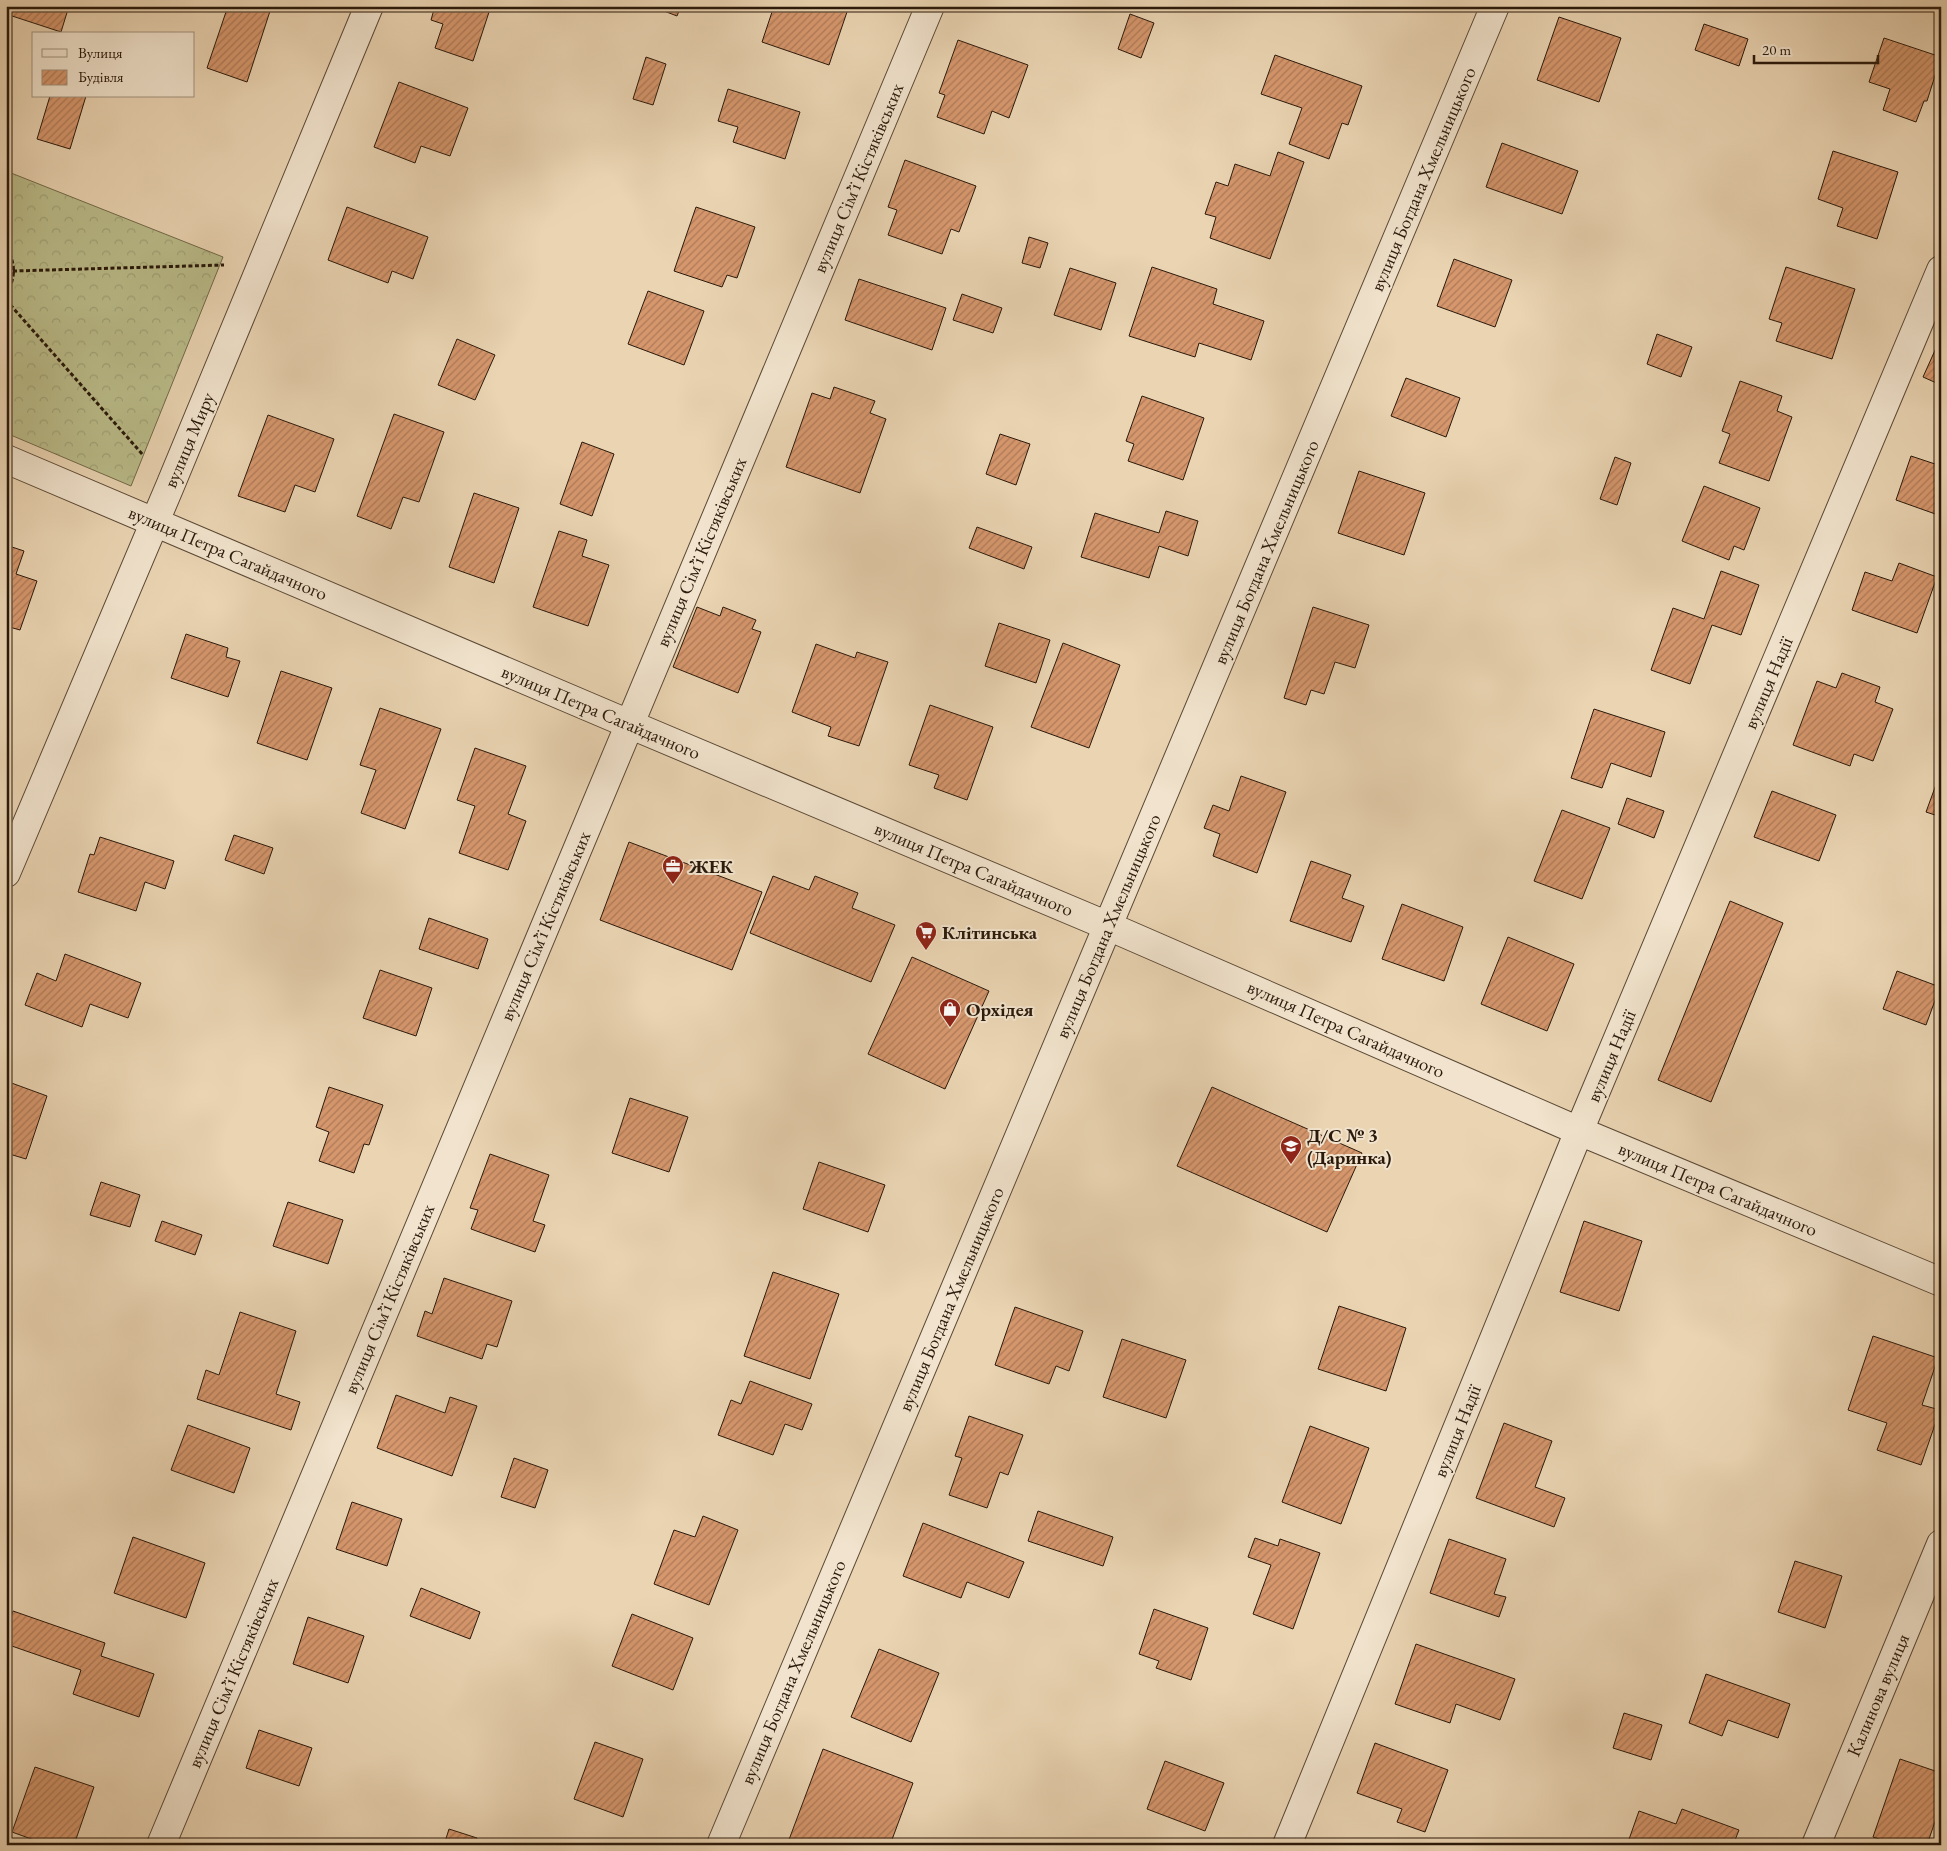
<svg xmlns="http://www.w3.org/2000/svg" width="1947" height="1851" viewBox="0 0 1947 1851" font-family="'EB Garamond',serif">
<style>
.forest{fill:url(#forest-crowns);stroke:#726a4a}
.building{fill:url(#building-hatch);stroke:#2a190b}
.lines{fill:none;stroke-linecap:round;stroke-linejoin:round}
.minor-casing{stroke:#5a4835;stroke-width:30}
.path{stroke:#2a190b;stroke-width:3;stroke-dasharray:4 2.5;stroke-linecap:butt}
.minor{stroke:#f1e3cd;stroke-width:28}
.labels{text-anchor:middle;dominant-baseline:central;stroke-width:4;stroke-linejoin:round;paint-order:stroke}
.street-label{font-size:19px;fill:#2a190b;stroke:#f1e3cd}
.poi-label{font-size:19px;font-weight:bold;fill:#2a190b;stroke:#f1e3cd;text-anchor:start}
</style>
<defs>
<pattern id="forest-crowns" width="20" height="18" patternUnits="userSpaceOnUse" patternTransform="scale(1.25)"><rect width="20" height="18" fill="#babc8a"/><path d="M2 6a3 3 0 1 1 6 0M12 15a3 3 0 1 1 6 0" fill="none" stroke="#a0a176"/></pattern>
<pattern id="building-hatch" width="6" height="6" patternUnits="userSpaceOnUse" patternTransform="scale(1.25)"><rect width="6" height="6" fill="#d6976d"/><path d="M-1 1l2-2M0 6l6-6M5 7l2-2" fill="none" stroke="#ae7a58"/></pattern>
</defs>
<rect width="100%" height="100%" fill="#ead4b2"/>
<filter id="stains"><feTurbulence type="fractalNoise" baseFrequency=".004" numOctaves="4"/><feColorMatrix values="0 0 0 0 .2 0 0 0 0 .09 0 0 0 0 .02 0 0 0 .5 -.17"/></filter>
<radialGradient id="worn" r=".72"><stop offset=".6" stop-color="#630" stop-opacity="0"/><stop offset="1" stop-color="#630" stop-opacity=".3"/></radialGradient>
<!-- forest -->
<path class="forest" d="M6,171L223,257L131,486L6,433Z"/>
<!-- building -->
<path class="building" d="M6,6H69L61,32L6,14Z
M228,6H265L271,8L247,82L207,68Z
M435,6H491L473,61L435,48L443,24L431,20Z
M651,6H681L677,16Z
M774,6H849L829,65L762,42Z
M1130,14L1154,23L1141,58L1118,49Z
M1559,17L1621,38L1599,102L1537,80Z
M1704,24L1748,39L1739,66L1695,50Z
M1884,38L1941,57L1927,101H1924L1916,122L1883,110L1890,89L1869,82Z
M958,40L1028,65L1009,118L992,111L984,134L937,117L945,95L939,93Z
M1275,55L1362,86L1348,125L1342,123L1329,159L1289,144L1302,108L1261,94Z
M646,57L666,64L653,105L633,99Z
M399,82L468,108L450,156L421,146L415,163L374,147Z
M728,89L800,112L785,159L733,142L738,127L718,121Z
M50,96H86L70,149L37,139Z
M1502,143L1578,171L1562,214L1486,187Z
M1833,151L1898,172L1877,239L1837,226L1843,208L1818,199Z
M1278,152L1304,162L1270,259L1210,238L1216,217L1205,214L1216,182L1228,186L1235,164L1270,176Z
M905,160L976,186L959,232L951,229L942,254L888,235L897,210L888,207Z
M347,207L428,237L413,279L392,271L388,283L328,260Z
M696,207L755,227L737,278L727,275L722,287L674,271Z
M1029,237L1048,243L1040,268L1022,263Z
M1454,259L1512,280L1495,327L1437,306Z
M1152,267L1217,289L1213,304L1264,321L1251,360L1199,343L1195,357L1129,336Z
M1786,267L1855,289L1832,359L1776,341L1782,323L1769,319Z
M1070,268L1116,283L1101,330L1054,315Z
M859,279L946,308L932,350L845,320Z
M648,291L704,311L684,365L628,344Z
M962,294L1002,308L993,333L953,320Z
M1657,334L1692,347L1681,377L1647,364Z
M1941,337V385L1923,377Z
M457,339L495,355L475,400L438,385Z
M1406,378L1460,398L1446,437L1391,416Z
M1740,381L1782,396L1777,411L1792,417L1769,481L1719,463L1730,434L1722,431Z
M834,387L875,401L870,413L886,419L860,493L786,467L812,393L830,399Z
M1142,396L1204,418L1183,480L1128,461L1134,444L1126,441Z
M394,414L444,432L419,502L403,497L391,529L357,516Z
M268,415L334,439L315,492L295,485L285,512L238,496Z
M1000,434L1030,444L1016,485L986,474Z
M582,442L614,454L592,516L560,504Z
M1911,456L1941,466V516L1896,500Z
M1615,457L1631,463L1617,505L1600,499Z
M1359,471L1425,493L1404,555L1338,533Z
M1704,486L1760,508L1744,550L1734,546L1729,560L1682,541Z
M474,493L519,508L494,583L449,567Z
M1166,511L1198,521L1188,556L1159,546L1149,578L1081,557L1095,513L1159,533Z
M977,527L1032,547L1024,569L969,548Z
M559,531L587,540L582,556L609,565L588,626L533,607Z
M6,545L24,551L16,574L37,581L20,630L6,626Z
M1899,563L1937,577L1917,633L1852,610L1865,572L1892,581Z
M1721,571L1759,585L1741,635L1712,625L1690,684L1651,670L1673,608L1704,619Z
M697,607L720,616L723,607L756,620L752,629L761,632L738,693L673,667Z
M1313,607L1369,625L1355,668L1335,662L1324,694L1311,690L1306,705L1284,698Z
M999,623L1050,640L1036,683L985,666Z
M186,634L228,648L226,657L240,661L228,697L171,678Z
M1063,643L1120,665L1089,748L1031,727Z
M816,644L855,658L857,652L888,662L859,746L828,736L831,727L792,712Z
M281,671L332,688L307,760L257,743Z
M1842,673L1880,687L1875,702L1893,709L1873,761L1854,754L1850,766L1793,745L1817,681L1836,688Z
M930,705L993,727L967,800L934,788L939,775L909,765Z
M380,708L441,729L405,829L361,813L376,770L360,765Z
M1594,709L1665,732L1651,777L1611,763L1602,788L1571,778Z
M475,748L526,766L508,814L526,821L508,870L459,853L475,806L457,800Z
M1941,771V817L1926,812Z
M1241,776L1286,792L1257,873L1213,856L1220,834L1204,828L1213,805L1229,811Z
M1772,791L1836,815L1819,861L1754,837Z
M1627,798L1664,811L1654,838L1618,824Z
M1562,810L1610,828L1582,899L1534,881Z
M234,835L273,848L264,874L225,860Z
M100,837L174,861L165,889L145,882L136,911L78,892L90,854L94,855Z
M629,842L762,892L732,970L600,920Z
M1311,861L1351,875L1342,898L1364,906L1351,942L1290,921Z
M773,876L809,890L815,876L858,893L852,908L895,925L871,982L750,933Z
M1730,901L1783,923L1711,1102L1658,1080Z
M1402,904L1463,927L1444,981L1382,959Z
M429,918L488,939L478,969L419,949Z
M1508,937L1574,964L1547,1031L1481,1004Z
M65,954L141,983L128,1018L90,1004L82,1027L25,1005L37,973L56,981Z
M912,957L989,991L945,1089L868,1054Z
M380,970L432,988L416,1036L363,1018Z
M1897,971L1940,987L1926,1025L1883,1009Z
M6,1081L47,1096L26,1159L6,1153Z
M329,1087L383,1105L369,1145L364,1144L354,1173L319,1161L329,1132L316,1127Z
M1212,1087L1362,1153L1327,1232L1177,1166Z
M630,1098L688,1117L669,1172L612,1153Z
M490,1154L549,1175L533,1221L545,1225L535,1252L471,1229L478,1210L470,1208Z
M819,1162L885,1185L868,1232L803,1209Z
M101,1182L140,1195L130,1227L90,1215Z
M288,1202L343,1220L328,1264L273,1246Z
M162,1221L202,1235L195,1255L155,1241Z
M1584,1221L1642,1241L1619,1311L1560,1292Z
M773,1272L839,1294L810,1379L744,1356Z
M444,1278L512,1301L497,1347L487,1344L482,1359L417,1336L425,1311L432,1314Z
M1339,1306L1406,1328L1386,1391L1318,1369Z
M1015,1307L1083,1331L1069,1371L1056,1366L1049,1384L995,1365Z
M240,1312L296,1331L276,1394L300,1402L291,1430L197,1399L206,1370L219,1375Z
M1873,1336L1938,1358L1922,1405L1940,1410L1921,1465L1877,1450L1887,1423L1848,1410Z
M1122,1339L1186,1360L1166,1418L1103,1397Z
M750,1381L812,1404L802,1430L785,1424L773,1455L718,1435L731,1400L741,1404Z
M396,1395L445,1413L450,1397L477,1406L452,1476L377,1448Z
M969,1416L1023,1435L1008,1475L1000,1472L987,1508L949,1495L962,1458L955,1456Z
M1504,1423L1552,1441L1535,1487L1565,1498L1554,1527L1476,1498Z
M188,1425L250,1448L234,1493L171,1470Z
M1310,1426L1369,1448L1341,1524L1282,1502Z
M514,1458L548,1470L535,1508L501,1497Z
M352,1502L402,1519L387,1566L336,1549Z
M1038,1511L1113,1537L1103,1566L1028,1541Z
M703,1516L738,1530L709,1605L654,1584L674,1530L695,1537Z
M923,1523L1024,1562L1009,1598L967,1582L961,1598L903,1576Z
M133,1537L205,1563L186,1618L114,1593Z
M1255,1538L1278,1546L1280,1539L1320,1553L1293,1629L1253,1614L1271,1565L1248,1557Z
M1449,1539L1506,1559L1494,1594L1506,1597L1499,1617L1430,1593Z
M1795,1561L1842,1576L1825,1628L1778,1612Z
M421,1588L480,1612L470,1639L410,1616Z
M1154,1609L1208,1628L1191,1680L1156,1668L1159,1661L1139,1654Z
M13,1611L105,1643L101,1656L154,1674L139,1717L73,1694L81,1670L6,1644V1631Z
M632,1614L693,1638L673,1690L612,1666Z
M308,1617L364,1636L348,1683L293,1664Z
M1416,1644L1515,1679L1500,1720L1456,1704L1450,1723L1395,1704Z
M879,1649L939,1673L911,1742L851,1717Z
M1706,1674L1790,1704L1778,1738L1728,1720L1722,1736L1689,1723Z
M1624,1713L1662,1725L1651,1760L1613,1748Z
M259,1730L312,1748L299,1786L246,1768Z
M595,1742L643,1759L623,1817L574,1799Z
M1375,1743L1448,1770L1425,1832L1397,1822L1402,1809L1357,1793Z
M823,1749L913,1783L890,1845H787Z
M1900,1759L1941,1773V1804L1927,1845H1897L1873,1837Z
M1165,1761L1224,1783L1205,1831L1147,1809Z
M35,1767L94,1787L74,1845H48L12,1832Z
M1682,1809L1739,1830L1733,1845H1627L1639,1811L1676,1824Z
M449,1829L477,1838L475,1845H444Z"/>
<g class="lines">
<!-- minor casing -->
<g class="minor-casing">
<path id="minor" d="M6,459L629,724L1108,926L1579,1131L1941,1282
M6,873L170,486L369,6
M161,1845L930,6
M721,1845L1495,6
M1287,1845L1579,1131L1941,270
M1816,1845L1941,1544"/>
</g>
<!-- path -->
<path class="path" d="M6,248C16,262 16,279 6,293
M13,271L224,265
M6,300L143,455"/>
<!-- minor -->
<use href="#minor" class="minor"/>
</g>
<!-- icons -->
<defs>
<g id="office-pin" transform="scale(1.125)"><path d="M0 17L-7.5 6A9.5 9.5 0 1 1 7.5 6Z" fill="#8f2418" stroke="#f1e3cd"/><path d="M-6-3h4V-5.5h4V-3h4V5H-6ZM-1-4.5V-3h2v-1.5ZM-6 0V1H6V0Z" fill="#fff"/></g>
<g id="supermarket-pin" transform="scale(1.125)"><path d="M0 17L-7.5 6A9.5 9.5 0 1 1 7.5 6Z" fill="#8f2418" stroke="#f1e3cd"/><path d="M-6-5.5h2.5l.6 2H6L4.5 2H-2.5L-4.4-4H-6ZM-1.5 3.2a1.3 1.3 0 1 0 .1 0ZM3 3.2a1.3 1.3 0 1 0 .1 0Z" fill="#fff"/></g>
<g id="shop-pin" transform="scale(1.125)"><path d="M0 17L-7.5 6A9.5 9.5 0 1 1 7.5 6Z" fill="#8f2418" stroke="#f1e3cd"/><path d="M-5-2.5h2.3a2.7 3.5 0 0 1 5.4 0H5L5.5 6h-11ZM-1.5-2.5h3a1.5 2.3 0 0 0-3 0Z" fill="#fff"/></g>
<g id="school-pin" transform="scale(1.125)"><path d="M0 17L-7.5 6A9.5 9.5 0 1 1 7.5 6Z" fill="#8f2418" stroke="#f1e3cd"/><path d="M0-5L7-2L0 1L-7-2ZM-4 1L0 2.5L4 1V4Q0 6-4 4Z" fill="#fff"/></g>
</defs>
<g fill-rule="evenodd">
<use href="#office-pin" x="673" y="866"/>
<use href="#supermarket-pin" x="926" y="932"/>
<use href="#shop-pin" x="950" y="1009"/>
<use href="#school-pin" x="1291" y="1146"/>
</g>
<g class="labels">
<!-- street labels -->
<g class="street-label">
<text transform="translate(858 178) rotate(-67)">вулиця Сімʼї Кістяківських</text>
<text transform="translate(1423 179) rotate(-67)">вулиця Богдана Хмельницького</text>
<text transform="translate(189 440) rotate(-67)">вулиця Миру</text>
<text transform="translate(701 552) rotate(-67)">вулиця Сімʼї Кістяківських</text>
<text transform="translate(1266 552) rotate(-67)">вулиця Богдана Хмельницького</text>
<text transform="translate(228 553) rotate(23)">вулиця Петра Сагайдачного</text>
<text transform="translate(1768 683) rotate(-67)">вулиця Надії</text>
<text transform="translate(601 712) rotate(23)">вулиця Петра Сагайдачного</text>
<text transform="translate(974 869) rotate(23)">вулиця Петра Сагайдачного</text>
<text transform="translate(545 926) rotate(-67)">вулиця Сімʼї Кістяківських</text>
<text transform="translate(1108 926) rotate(-67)">вулиця Богдана Хмельницького</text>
<text transform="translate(1346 1029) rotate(24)">вулиця Петра Сагайдачного</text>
<text transform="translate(1611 1056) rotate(-67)">вулиця Надії</text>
<text transform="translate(1718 1189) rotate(23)">вулиця Петра Сагайдачного</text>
<text transform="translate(389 1299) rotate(-67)">вулиця Сімʼї Кістяківських</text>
<text transform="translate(951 1299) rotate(-67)">вулиця Богдана Хмельницького</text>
<text transform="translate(1457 1431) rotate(-68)">вулиця Надії</text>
<text transform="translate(793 1672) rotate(-67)">вулиця Богдана Хмельницького</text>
<text transform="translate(233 1673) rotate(-67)">вулиця Сімʼї Кістяківських</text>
<text transform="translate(1878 1695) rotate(-67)">Калинова вулиця</text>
</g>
<!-- poi labels -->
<g class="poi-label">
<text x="689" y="866">ЖЕК</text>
<text x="942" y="932">Клітинська</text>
<text x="966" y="1009">Орхідея</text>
<text x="1307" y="1135">Д/С № 3<tspan x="1307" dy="22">(Даринка)</tspan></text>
</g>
</g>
<!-- margin -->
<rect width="1947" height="1851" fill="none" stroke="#ead4b2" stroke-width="25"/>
<rect x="8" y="8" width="1932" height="1836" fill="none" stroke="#2a190b" stroke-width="2.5"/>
<rect x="12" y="12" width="1922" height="1826" fill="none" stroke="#2a190b"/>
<!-- legend -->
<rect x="32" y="32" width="162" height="65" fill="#f1e3cd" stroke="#a1927f"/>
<rect x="42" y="49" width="25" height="8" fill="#f1e3cd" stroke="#a1927f"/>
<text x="78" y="58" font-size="15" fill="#2a190b">Вулиця</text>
<rect x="42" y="70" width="25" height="15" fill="url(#building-hatch)" stroke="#a1927f"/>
<text x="78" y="82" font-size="15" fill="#2a190b">Будівля</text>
<!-- scale -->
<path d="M1754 55v8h124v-8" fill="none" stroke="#2a190b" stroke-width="2.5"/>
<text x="1762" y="55" font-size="15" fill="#2a190b" stroke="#f1e3cd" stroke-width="4" paint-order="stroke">20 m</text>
<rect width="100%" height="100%" filter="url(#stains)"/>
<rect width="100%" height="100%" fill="url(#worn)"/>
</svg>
